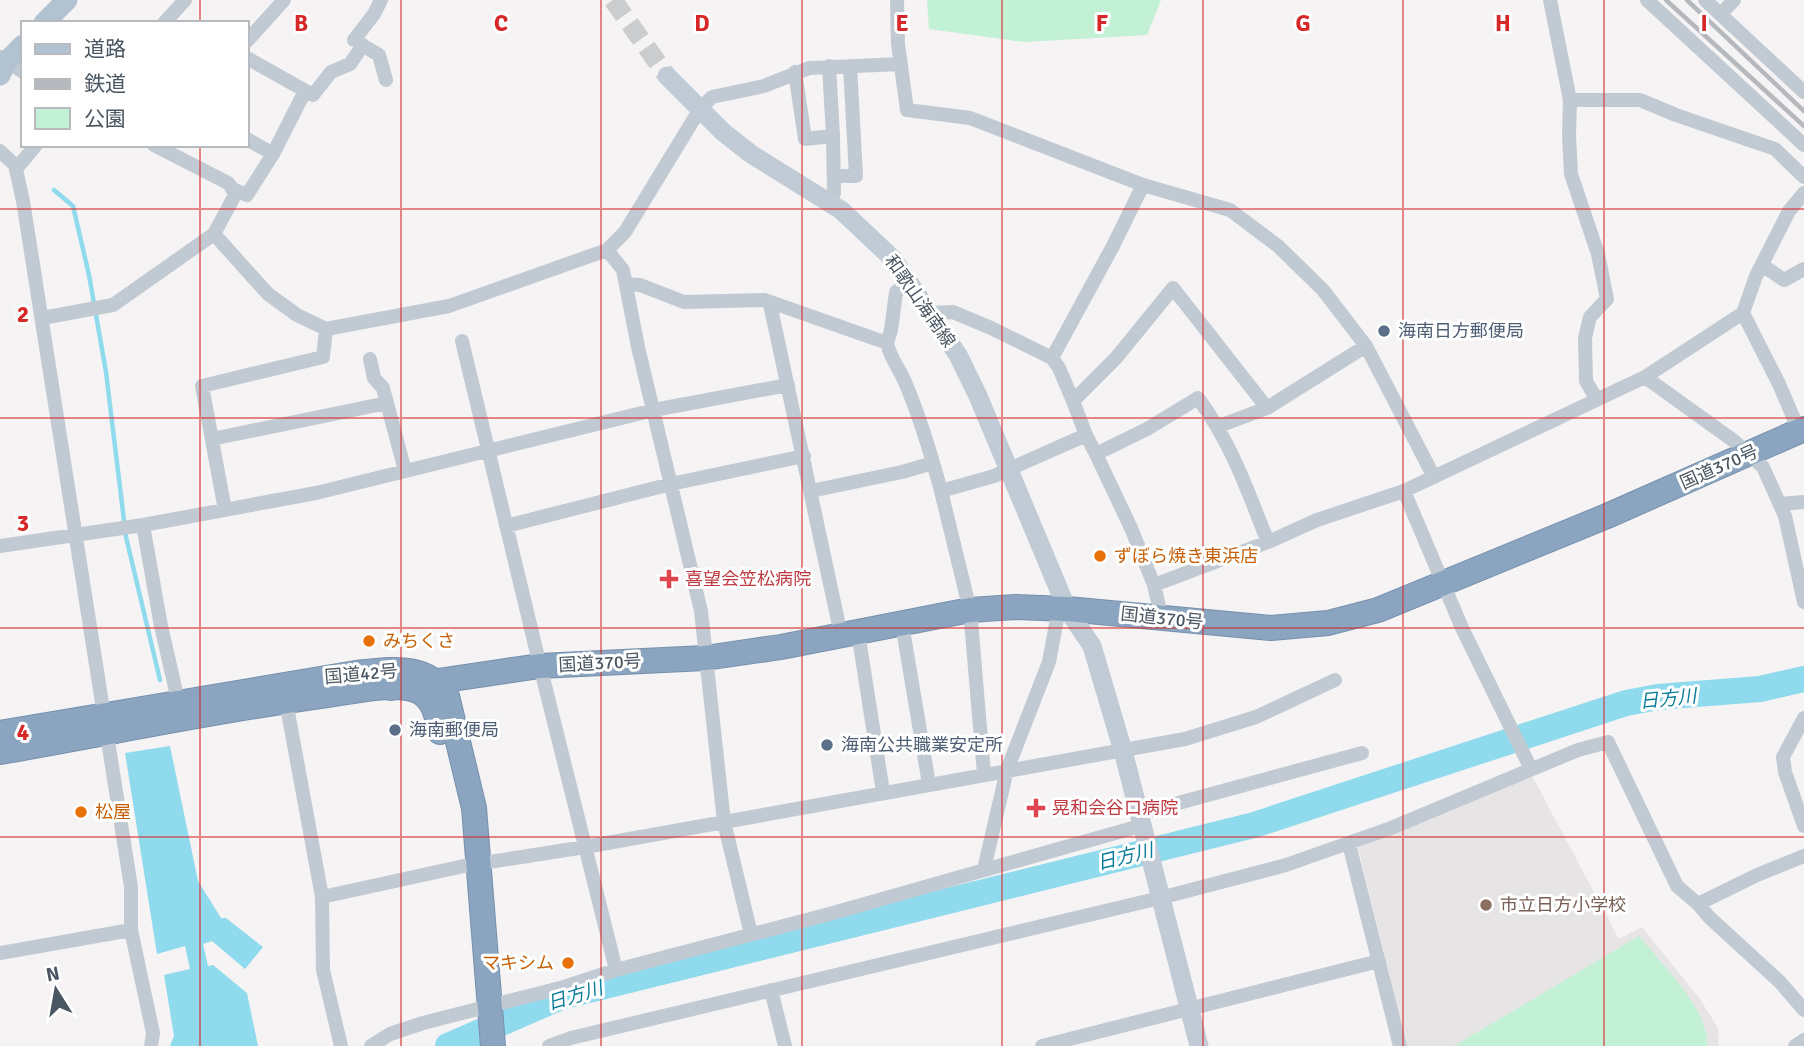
<svg xmlns="http://www.w3.org/2000/svg" width="1804" height="1046" viewBox="0 0 1804 1046" font-family="Signika,'Noto Sans JP',sans-serif">
<style>
.education{fill:#e6e4e5}
.green{fill:#c3f1d5}
.water{fill:#90daee}
.lines{fill:none;stroke-linecap:round;stroke-linejoin:round}
.stream{stroke:#90daee;stroke-width:4.5}
.river{stroke:#90daee;stroke-width:26}
.secondary-tunnel{stroke:#caccce;stroke-width:19;stroke-dasharray:19 10;stroke-linecap:butt}
.highway-casing{stroke:#7690ad;stroke-width:26}
.street{stroke:#c1cad2;stroke-width:14}
.secondary{stroke:#c1cbd6;stroke-width:19}
.primary{stroke:#b3c2d1;stroke-width:21}
.highway{stroke:#8ba5c1;stroke-width:24}
.rail{stroke:#b5b8bd;stroke-width:4.5}
.grid{fill:none;stroke:#d62828;stroke-width:2;stroke-opacity:0.55}
.service-dot{fill:#5c6f8a;stroke:#fff;stroke-width:2.5}
.food-dot{fill:#e8710a;stroke:#fff;stroke-width:2.5}
.health-dot{fill:#e0444e;stroke:#fff;stroke-width:2.5}
.education-dot{fill:#8d6e63;stroke:#fff;stroke-width:2.5}
.labels{text-anchor:middle;dominant-baseline:central;stroke-width:6;stroke-linejoin:round;paint-order:stroke}
.street-label{font-size:18px;fill:#4a5661;stroke:#fff}
.service-label{font-size:18px;fill:#4e5e75;stroke:#fff;text-anchor:start}
.food-label{font-size:18px;fill:#c56008;stroke:#fff;text-anchor:start}
.health-label{font-size:18px;fill:#be3a42;stroke:#fff;text-anchor:start}
.education-label{font-size:18px;fill:#785e54;stroke:#fff;text-anchor:start}
.water-label{font-size:19px;font-style:italic;fill:#0c7c9b;stroke:#fff}
.grid-label{font-size:23px;text-anchor:middle;font-weight:bold;fill:#d62828;stroke:#fff;stroke-width:6;stroke-linejoin:round;paint-order:stroke}
</style>
<rect width="100%" height="100%" fill="#f5f3f3"/>
<!-- education -->
<path class="education" d="M1531,774L1619,939L1642,927L1700,999L1718,1028L1719,1046H1407L1358,847Z"/>
<!-- green -->
<path class="green" d="M927,0H1161L1147,35L1024,42L929,29Z
M1639,936C1661,964 1710,1010 1707,1046H1454Z"/>
<!-- water -->
<path class="water" d="M170,746L198,881L221,918H226L263,947L245,969L212,941L203,944L208,966L213,965L247,993L258,1046H170L174,1036L164,975L190,969L185,946L157,954L125,753Z"/>
<g class="lines">
<!-- stream -->
<path class="stream" d="M54,190L73,206L89,275L106,372L126,537L160,680"/>
<!-- river -->
<path class="river" d="M448,1046L561,997L1254,825L1626,703L1658,697L1760,689L1804,679"/>
<!-- secondary-tunnel -->
<path class="secondary-tunnel" d="M613,0L667,76"/>
<!-- highway casing -->
<g class="highway-casing">
<path id="highway" d="M391,688L540,666L705,658L781,647L970,610L1015,607L1067,609L1271,628L1328,623L1378,610L1607,516L1804,429
M0,733L356,673C389,670 427,662 447,696L474,808L493,1046
M0,752C109,733 218,710 327,695C352,692 395,681 418,691C434,699 437,716 440,732"/>
</g>
<!-- street -->
<path class="street" d="M897,0L898,44L907,110L970,118L1143,185L1230,210L1278,246L1323,290L1366,346L1434,477
M1550,0L1570,100L1569,135L1571,174L1598,254L1607,299L1590,317L1585,338L1586,381L1597,400
M1647,0L1804,145
M1705,0L1804,92
M1721,14L1734,0
M164,23L185,0
M354,40L374,14L381,0
M247,41L284,0
M357,42L379,55L386,80
M1,57L23,72
M247,58L313,95L331,72L350,64L363,45
M829,66L833,136
M795,72L805,139L833,136L834,193L828,202
M1570,100H1640L1676,115L1775,149L1804,177
M247,139L273,154
M0,151L15,165L23,201L131,887V930L153,1033L151,1046
M16,169L36,145
M834,176H856L850,66
M232,189L247,195L273,154L305,91
M214,234L268,294L297,315L326,329L449,306L607,250L623,270L638,347L701,611L724,822L751,934
M607,250L625,232L700,109L712,97L764,86L809,68L901,64
M1762,265L1784,280L1804,269
M626,284L640,285L684,302L765,300L887,343L891,330L896,292L910,282
M770,304L841,635
M932,313L953,312L991,328L1052,358L1059,368L1073,401
M1743,313L1779,384L1799,431
M42,318L113,305L214,234L236,193L228,183L154,145
M462,341L540,666L616,970
M887,343C890,358 899,368 905,382C920,417 931,454 941,491L994,476L1086,435L1096,454L1147,429L1198,398C1232,444 1247,490 1268,542
M1052,358L1113,246L1143,185
M370,359L374,378L383,388L387,403
M1645,377L1734,441L1763,467L1785,516L1804,602
M1219,426L1267,408L1366,346
M1086,435L1073,401L1116,358L1173,288L1267,408
M212,439L387,403L405,471
M1096,454L1131,528L1154,585
M811,491L902,472L933,463
M941,491L970,610L984,774
M1404,491L1462,628L1531,769
M1780,504L1804,502
M225,510L202,386L323,357L326,329
M143,525L161,626L180,709
M506,526L671,484L804,456
M0,546L143,525L316,493L654,410L788,385
M1162,619L1154,585L1268,542L1317,520L1404,491L1645,377L1743,313L1756,276L1789,211L1804,193
M902,624L929,784
M858,632L883,792
M285,696L322,897L323,970L341,1046
M1804,718L1783,757L1785,772L1804,826
M1138,814L1362,753
M1349,844L1400,1046
M984,869L1007,770L1049,662L1059,608
M322,897L464,866L585,847L1185,739L1256,717L1335,680
M1698,904L1757,875L1804,856
M0,953L131,930
M771,990L785,1046
M371,1046L390,1034L423,1023L564,987L616,970L833,913L1140,826
M549,1046L571,1038L1160,898L1286,865L1391,828L1578,750L1608,742L1677,886L1698,904L1710,918L1780,982L1804,1010
M1042,1046L1379,961
M1795,1046L1804,1040"/>
<!-- secondary -->
<path class="secondary" d="M667,76L723,132L751,154L841,210L893,259L958,355L978,396L1067,609L1092,646L1123,751L1199,1046"/>
<!-- primary -->
<path class="primary" d="M44,23L67,0
M0,75L7,61L23,45"/>
<!-- highway -->
<use href="#highway" class="highway"/>
<!-- rail -->
<path class="rail" d="M1666,0L1804,126
M1687,0L1804,111"/>
</g>
<!-- grid -->
<path class="grid" d="M200,0V23M401,0V1046M601,0V1046M802,0V1046M1002,0V1046M1203,0V1046M1403,0V1046M1604,0V1046M200,145V1046M0,209H1804M0,418H1804M0,628H1804M0,837H1804"/>
<!-- markers -->
<g class="service-dot">
<circle cx="1384" cy="331" r="7"/>
<circle cx="395" cy="730" r="7"/>
<circle cx="827" cy="745" r="7"/>
</g>
<g class="food-dot">
<circle cx="1100" cy="556" r="7"/>
<circle cx="369" cy="641" r="7"/>
<circle cx="81" cy="812" r="7"/>
<circle cx="568" cy="963" r="7"/>
</g>
<g class="health-dot">
<path d="M665.5 568.5h7v7h7v7h-7v7h-7v-7h-7v-7h7z"/>
<path d="M1032.5 797.5h7v7h7v7h-7v7h-7v-7h-7v-7h7z"/>
</g>
<circle class="education-dot" cx="1486" cy="905" r="7"/>
<g class="labels">
<!-- street labels -->
<g class="street-label">
<text transform="translate(920 301) rotate(55)">和歌山海南線</text>
<text transform="translate(1719 467) rotate(-24)">国道370号</text>
<text transform="translate(1162 618) rotate(6)">国道370号</text>
<text transform="translate(600 663) rotate(-3)">国道370号</text>
<text transform="translate(361 674) rotate(-5)">国道42号</text>
</g>
<!-- service labels -->
<g class="service-label">
<text x="1398" y="331">海南日方郵便局</text>
<text x="409" y="730">海南郵便局</text>
<text x="841" y="745">海南公共職業安定所</text>
</g>
<!-- food labels -->
<g class="food-label">
<text x="1114" y="556">ずぼら焼き東浜店</text>
<text x="383" y="641">みちくさ</text>
<text x="95" y="812">松屋</text>
<text x="554" y="963" text-anchor="end">マキシム</text>
</g>
<!-- health labels -->
<g class="health-label">
<text x="685" y="579">喜望会笠松病院</text>
<text x="1052" y="808">晃和会谷口病院</text>
</g>
<!-- education labels -->
<g class="education-label">
<text x="1500" y="905">市立日方小学校</text>
</g>
<!-- water labels -->
<g class="water-label">
<text transform="translate(1668 699) rotate(-6)">日方川</text>
<text transform="translate(1125 857) rotate(-14)">日方川</text>
<text transform="translate(575 996) rotate(-17)">日方川</text>
</g>
</g>
<g class="grid-label">
<text x="301" y="31">B</text>
<text x="501" y="31">C</text>
<text x="702" y="31">D</text>
<text x="902" y="31">E</text>
<text x="1102" y="31">F</text>
<text x="1303" y="31">G</text>
<text x="1503" y="31">H</text>
<text x="1704" y="31">I</text>
<text x="23" y="322">2</text>
<text x="23" y="531">3</text>
<text x="23" y="740">4</text>
</g>
<!-- legend -->
<rect x="21" y="21" width="228" height="126" fill="#ffffff" stroke="#b7bbc0" stroke-width="2"/>
<rect x="35" y="44" width="35" height="10" fill="#b3c2d1" stroke="#b7bbc0" stroke-width="2"/>
<text x="84" y="56" font-size="21" fill="#4a5661">道路</text>
<rect x="35" y="79" width="35" height="10" fill="#b5b8bd" stroke="#b7bbc0" stroke-width="2"/>
<text x="84" y="91" font-size="21" fill="#4a5661">鉄道</text>
<rect x="35" y="108" width="35" height="21" fill="#c3f1d5" stroke="#b7bbc0" stroke-width="2"/>
<text x="84" y="126" font-size="21" fill="#4a5661">公園</text>
<!-- north arrow -->
<g transform="translate(56 990) rotate(349)" stroke="#ffffff" stroke-width="5" paint-order="stroke">
<path d="M0-5L12 26L0 18L-12 26Z" fill="#4a5661"/>
<text y="-10" font-size="19" font-weight="bold" text-anchor="middle" fill="#4a5661">N</text>
</g>
</svg>
